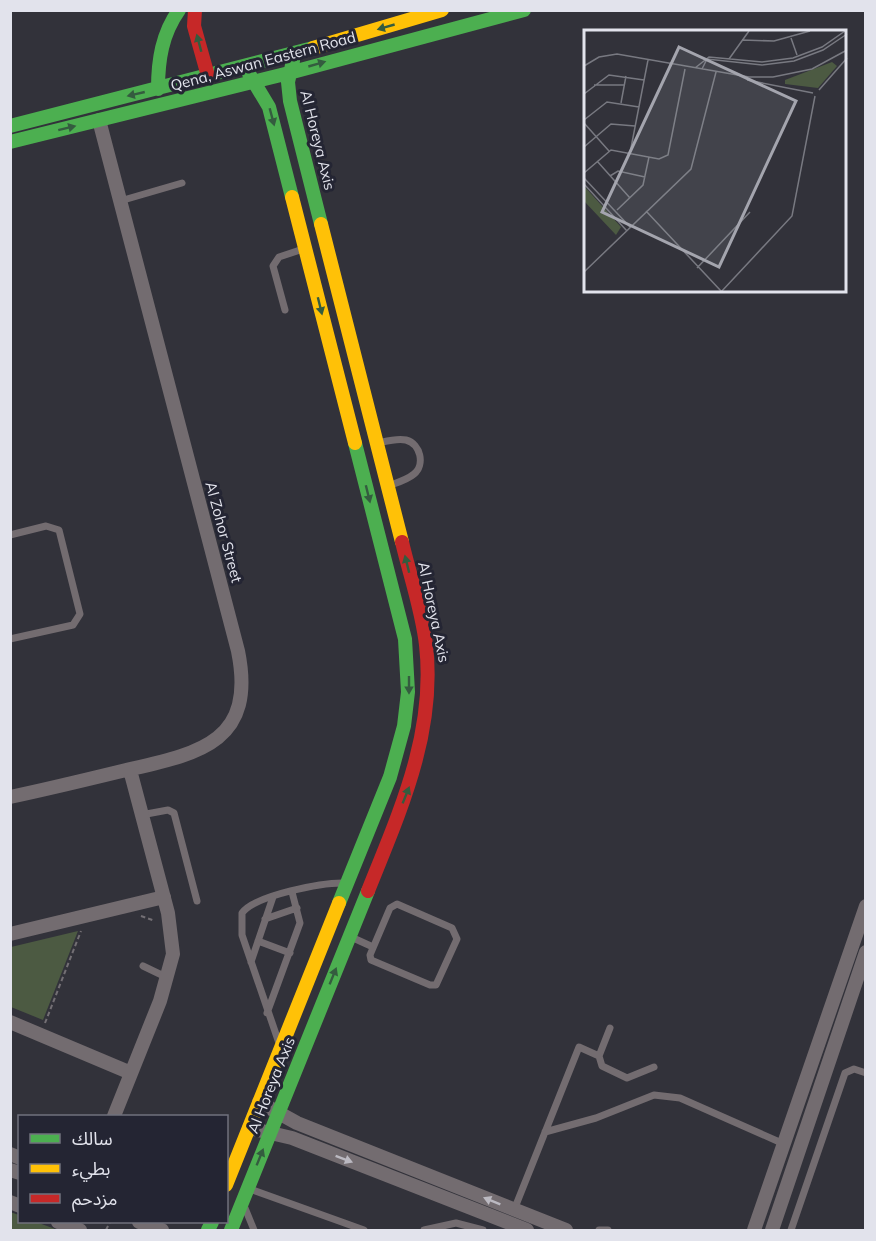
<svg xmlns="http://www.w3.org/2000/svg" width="876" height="1241" viewBox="0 0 876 1241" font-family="Mulish,'Noto Sans Arabic',sans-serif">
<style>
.green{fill:#4c5a42}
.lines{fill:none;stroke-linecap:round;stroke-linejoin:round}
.path{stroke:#736f74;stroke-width:2;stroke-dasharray:4.5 3;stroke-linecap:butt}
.lane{stroke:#736c70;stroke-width:7}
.street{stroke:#736c70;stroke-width:14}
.fast{stroke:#4caf50;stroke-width:14}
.slow{stroke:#ffc107;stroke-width:14}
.jam{stroke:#c62828;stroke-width:14}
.oneway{fill:#345c3f}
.oneway2{fill:#bbb9c1}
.labels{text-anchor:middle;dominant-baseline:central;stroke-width:6;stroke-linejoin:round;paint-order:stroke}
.street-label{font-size:15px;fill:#e2e3ec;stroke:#242533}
.inset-road{fill:none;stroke:#787981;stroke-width:1.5}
.view{fill:#a4a5ae;fill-opacity:0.15;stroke:#a4a5ae;stroke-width:3}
.inset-edge{fill:none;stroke:#e2e3ec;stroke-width:3}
</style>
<rect width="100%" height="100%" fill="#32323a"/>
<!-- green -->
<path class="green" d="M78,931L43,1020L11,1007V947Z
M10,1212L19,1215L20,1222H36L58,1230H11Z"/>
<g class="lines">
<!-- path -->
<path class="path" d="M141,916L155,921
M45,1023L81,931
M106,1230L110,1222"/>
<!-- lane -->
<path class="lane" d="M120,201L182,183
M285,310L273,266L279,257L303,249
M378,443C387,441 397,438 406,440C421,444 425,465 414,474C407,480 396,483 388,486
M10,535L46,526L59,530L80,614L73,625L10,639
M141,815L168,810L174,813L197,901
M397,904L452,928L457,939L436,985H430L371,960L370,955L390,908Z
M265,919L297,908
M351,937L373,947
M258,941L290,953
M251,962L273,897
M143,966L168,978
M267,1013L300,923L292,892
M610,1028L599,1056L602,1066L627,1078L654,1067
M279,1043L242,935V913C255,895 324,882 346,883
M545,1132L596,1118L654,1095L680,1098L784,1144
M250,1189L364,1230
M245,1208L254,1230
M514,1210L579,1047L599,1056
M424,1230L456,1223L483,1230
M599,1230H608
M791,1230L845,1073L854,1069L866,1073"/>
<!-- street -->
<path class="street" d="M10,797C48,789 85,780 122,771C196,754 257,745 238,651L99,120
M10,934L164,897
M10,1022L131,1073
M259,1102L297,1123L566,1230
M114,1116L160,1001L173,954L168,913L130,770
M249,1128L292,1138L527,1230
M10,1154L20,1158
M10,1170L20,1173
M10,1202L20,1206
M58,1222L80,1230
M139,1222L162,1230
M754,1230L866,906
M772,1230L866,952"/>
<!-- fast -->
<path class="fast" d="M293,61L288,82L290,101L321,224
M248,72L269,107L292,197
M158,89C158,60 162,34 179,10
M10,126L313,48
M10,142L289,73L524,10
M339,903L390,777L404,726L408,692L405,639L355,443
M208,1230L212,1222
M231,1230L368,891"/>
<!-- slow -->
<path class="slow" d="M313,48L442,10
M292,197L355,443
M321,224L402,542
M226,1185L339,903"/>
<!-- jam -->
<path class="jam" d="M195,10L194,26L208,76
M368,891C400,811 436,733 426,645C422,610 410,576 402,542"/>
</g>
<!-- one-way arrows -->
<defs><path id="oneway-solid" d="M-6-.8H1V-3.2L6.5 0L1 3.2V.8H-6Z" transform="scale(1.5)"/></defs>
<g class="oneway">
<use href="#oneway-solid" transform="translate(386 27) rotate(164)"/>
<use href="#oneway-solid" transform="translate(199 43) rotate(-105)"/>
<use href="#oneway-solid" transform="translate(317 64) rotate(-16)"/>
<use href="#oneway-solid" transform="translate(136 94) rotate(167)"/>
<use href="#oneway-solid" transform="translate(272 117) rotate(75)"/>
<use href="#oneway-solid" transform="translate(67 128) rotate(-14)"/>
<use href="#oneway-solid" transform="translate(320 306) rotate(76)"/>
<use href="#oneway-solid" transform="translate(368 494) rotate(76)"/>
<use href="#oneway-solid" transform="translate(407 564) rotate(-104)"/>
<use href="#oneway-solid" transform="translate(409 685) rotate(90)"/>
<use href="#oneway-solid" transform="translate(406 795) rotate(-68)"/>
<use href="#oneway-solid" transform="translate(333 976) rotate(-68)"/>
<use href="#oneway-solid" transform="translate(260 1157) rotate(-68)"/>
</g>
<g class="oneway2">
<use href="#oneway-solid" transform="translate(344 1159) rotate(21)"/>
<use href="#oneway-solid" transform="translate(492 1201) rotate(-158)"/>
</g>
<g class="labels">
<!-- street labels -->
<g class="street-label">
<text transform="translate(263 61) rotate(-15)">Qena, Aswan Eastern Road</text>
<text transform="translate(318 140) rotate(76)">Al Horeya Axis</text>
<text transform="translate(224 532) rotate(75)">Al Zohor Street</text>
<text transform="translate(434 612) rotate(78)">Al Horeya Axis</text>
<text transform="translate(271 1085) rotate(-68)">Al Horeya Axis</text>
</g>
</g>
<!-- overview -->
<g transform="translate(584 30)">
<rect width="262" height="262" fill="#32323a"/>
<path d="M248,32L253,36L234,58L201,54V50ZM0,156L37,197L32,205L0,171Z" fill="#4c5a42"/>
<path class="inset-road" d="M207,8L213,25M158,10L190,11L226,1M145,29L165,1M0,36L15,27L33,24L165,47H189L228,39L263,20M111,38L125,27L178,32L209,28L238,17L261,1M118,39L123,29L178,35L210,31L239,20L263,4M163,50L229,63M10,55H40M235,60L263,28M0,64L25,45L60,50M37,73L42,46M0,90L23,72L55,77M0,93L25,121M0,117L27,94L51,96M46,123L64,30M13,131L46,168M0,143L27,120L75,129L84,125L101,39M26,146L34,141L61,147M0,148L46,197M0,154L43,201M33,180L59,155L65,127M62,181L137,261M113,238L166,182M0,242L107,139L132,42M137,262L208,186L231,66"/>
<path class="view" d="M95,17L212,71L135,237L18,182Z"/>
<rect width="262" height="262" class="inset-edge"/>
</g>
<!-- border -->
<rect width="876" height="1241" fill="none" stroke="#e2e3ec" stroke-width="24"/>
<!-- legend -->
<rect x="18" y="1115" width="210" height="108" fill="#242533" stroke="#70717d" stroke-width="1.5"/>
<rect x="30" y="1134" width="30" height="9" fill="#4caf50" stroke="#70717d" stroke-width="1.5"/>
<text x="72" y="1145" font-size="18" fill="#e2e3ec">سالك</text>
<rect x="30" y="1164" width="30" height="9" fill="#ffc107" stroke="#70717d" stroke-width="1.5"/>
<text x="72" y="1175" font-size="18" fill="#e2e3ec">بطيء</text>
<rect x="30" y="1194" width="30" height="9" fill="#c62828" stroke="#70717d" stroke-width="1.5"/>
<text x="72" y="1205" font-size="18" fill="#e2e3ec">مزدحم</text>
</svg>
